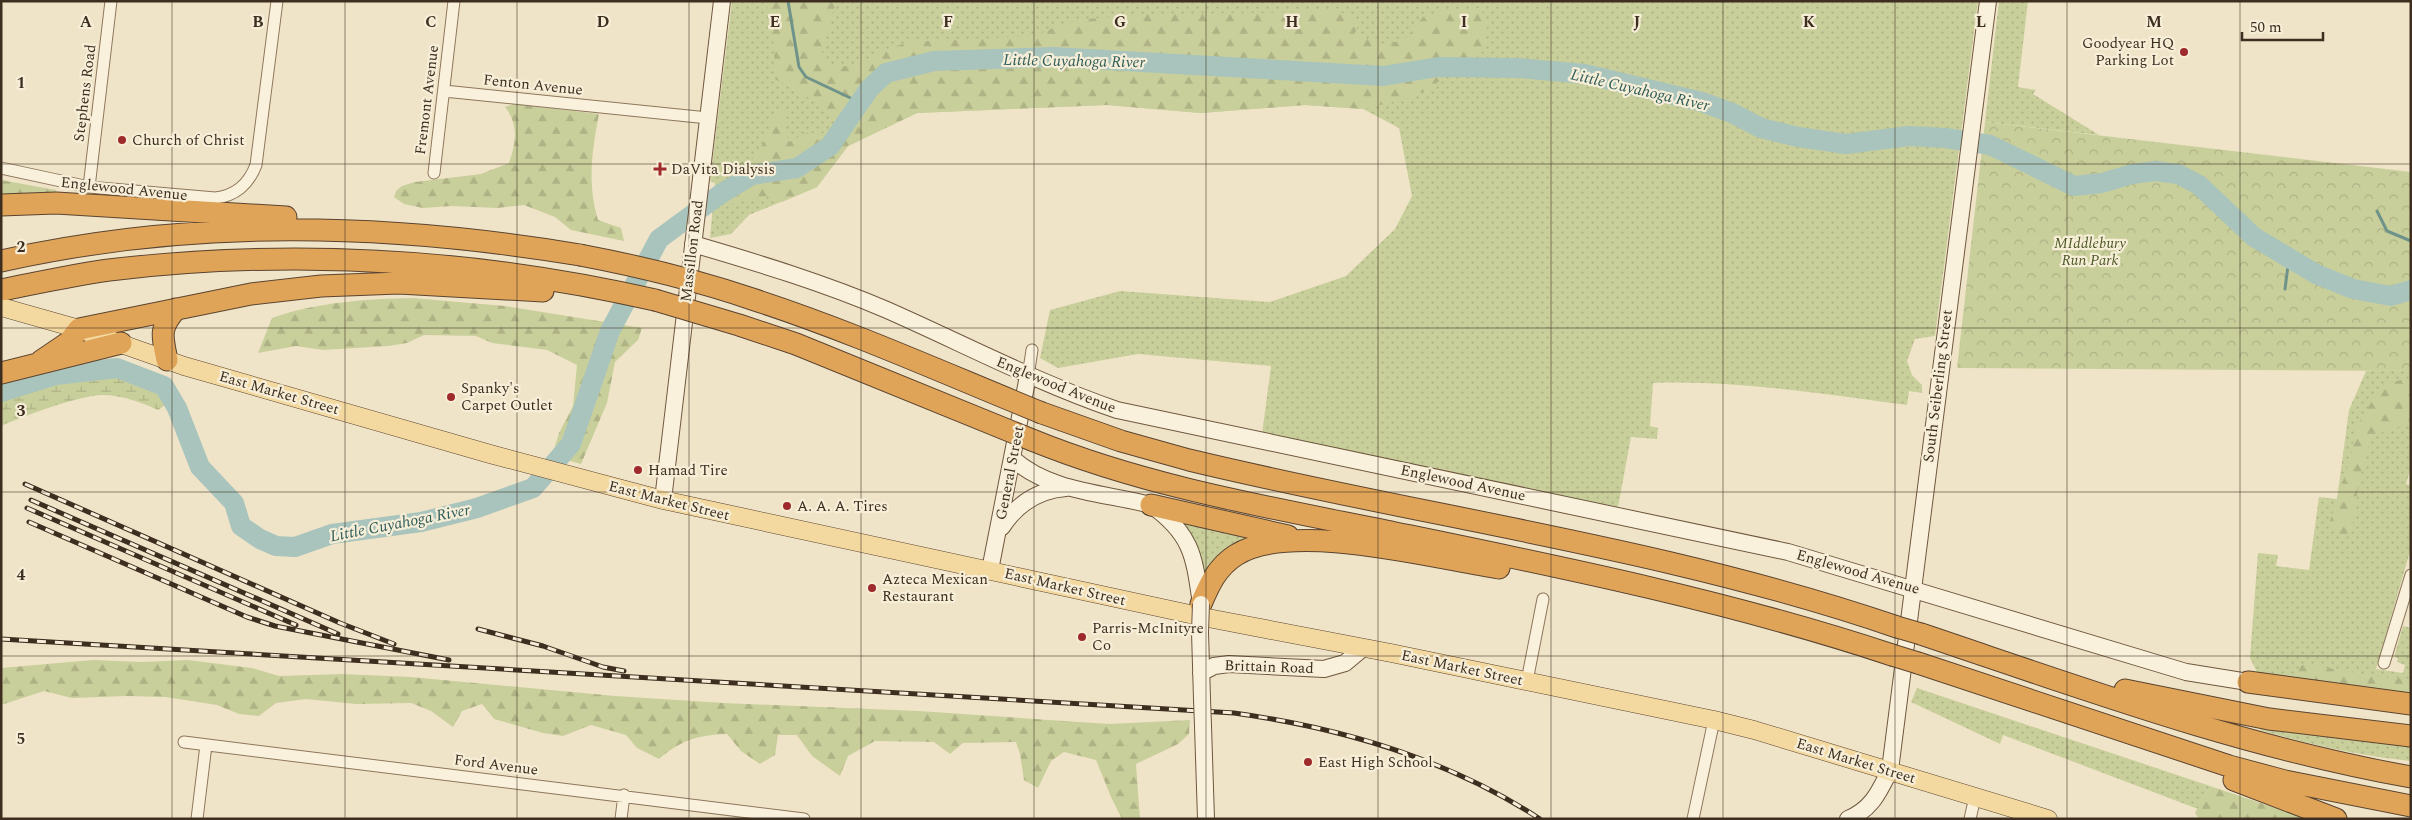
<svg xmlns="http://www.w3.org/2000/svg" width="2412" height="820" viewBox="0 0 2412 820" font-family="Spectral,serif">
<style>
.grass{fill:url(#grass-dots)}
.forest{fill:url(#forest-firs)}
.wetland{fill:url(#wetland-marsh)}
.park{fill:url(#park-crowns)}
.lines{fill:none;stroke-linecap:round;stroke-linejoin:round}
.stream{stroke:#6f938a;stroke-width:3}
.river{stroke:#a9c4bc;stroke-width:20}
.street-casing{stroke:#8d765c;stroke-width:13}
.secondary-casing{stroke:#6f573f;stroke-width:18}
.primary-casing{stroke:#5b4430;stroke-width:19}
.highway-casing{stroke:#5b4430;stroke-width:23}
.street{stroke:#faf1dc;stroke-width:11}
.secondary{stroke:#faf1dc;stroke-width:16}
.primary{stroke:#f3d9a0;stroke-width:18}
.highway{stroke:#e0a458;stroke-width:21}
.rail-casing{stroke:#3d2e20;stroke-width:5}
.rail{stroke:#f7eed8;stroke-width:3;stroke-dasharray:9;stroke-linecap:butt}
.secondary-bridge-casing{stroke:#6f573f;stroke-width:18;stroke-linecap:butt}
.highway-bridge-casing{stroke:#5b4430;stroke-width:23;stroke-linecap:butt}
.secondary-bridge{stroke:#faf1dc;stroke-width:16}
.highway-bridge{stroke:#e0a458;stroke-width:21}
.grid{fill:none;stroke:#3d2e20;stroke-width:1;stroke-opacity:0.55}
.poi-dot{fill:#9e2a2b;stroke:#f7eed8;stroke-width:2}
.labels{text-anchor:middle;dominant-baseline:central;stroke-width:4.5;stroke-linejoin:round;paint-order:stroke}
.poi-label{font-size:15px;fill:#3d2e20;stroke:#f7eed8;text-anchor:start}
.street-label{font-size:15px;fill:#3d2e20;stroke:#f7eed8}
.park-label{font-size:15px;font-style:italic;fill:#4d5a26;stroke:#f7eed8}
.water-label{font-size:16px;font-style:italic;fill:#2f5d5a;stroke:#f7eed8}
.grid-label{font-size:16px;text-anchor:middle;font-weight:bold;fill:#3d2e20;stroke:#f7eed8;stroke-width:4.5;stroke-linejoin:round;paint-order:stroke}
</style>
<defs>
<pattern id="grass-dots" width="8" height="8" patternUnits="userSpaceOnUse" patternTransform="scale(1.25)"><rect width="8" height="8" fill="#c9cf9b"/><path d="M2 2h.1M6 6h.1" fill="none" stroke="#aeb285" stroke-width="1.8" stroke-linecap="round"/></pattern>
<pattern id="forest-firs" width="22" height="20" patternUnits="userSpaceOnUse" patternTransform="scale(1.25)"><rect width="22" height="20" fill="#c9cf9b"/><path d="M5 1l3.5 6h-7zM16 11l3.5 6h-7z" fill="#aeb285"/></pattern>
<pattern id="wetland-marsh" width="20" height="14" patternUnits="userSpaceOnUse" patternTransform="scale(1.25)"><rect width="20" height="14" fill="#c9cf9b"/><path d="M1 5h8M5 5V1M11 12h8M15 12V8" fill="none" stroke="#aeb285"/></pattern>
<pattern id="park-crowns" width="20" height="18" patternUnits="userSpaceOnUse" patternTransform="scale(1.25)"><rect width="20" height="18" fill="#c9cf9b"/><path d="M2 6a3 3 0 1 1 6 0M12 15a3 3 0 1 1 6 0" fill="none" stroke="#aeb285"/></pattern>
</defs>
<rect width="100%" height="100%" fill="#f0e4c8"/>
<!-- grass -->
<path class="grass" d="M732,1H1978L1935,336L1915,339L1907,361L1912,375L1922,385V393L1909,391L1907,405C1823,394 1738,380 1653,383L1650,426L1658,428L1657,439L1631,437L1618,507C1499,483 1381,456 1262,434L1271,366L1138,354L1058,368L1040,358L1050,310L1120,291L1270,302L1346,276L1395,229L1412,196L1399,128L1363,109L1305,105L1201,113L1107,105L917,113L848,146L817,187L749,215L731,234L710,238L715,183L710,181Z
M1999,1H2028L2018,87L2036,90L2033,94L2099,135L1985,122Z
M2366,371H2411V467L2406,484L2411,486V548L2376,669L2403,673L2405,665L2397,662L2398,658L2394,657L2403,626L2411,628V697L2258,674L2250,658L2258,553L2278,555L2276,566L2309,570L2319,497L2337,499L2349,410Z
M1174,516L1261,535L1203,585Z
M1917,688L2210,786L2198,809L2003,735L2000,744L1911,702Z
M2261,725L2411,743V761C2360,756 2309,744 2260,730Z"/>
<!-- forest -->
<path class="forest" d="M766,1H836L822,52L834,67L847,66L866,60L881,51L909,42L1034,36L1063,24L1087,19L1152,14L1267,13L1336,10L1360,22L1354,35L1384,44L1405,40L1423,17L1444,10L1480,8L1488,23L1483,51L1425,91L1409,98L1363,109L1305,105L1201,113L1107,105L917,113L848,146L817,187L782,202L770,196L722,205L719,186C736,174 754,159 764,142C772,128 768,119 782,108L786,112L785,123L789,142L809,132C823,137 827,132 839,125L824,106L775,79L774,45Z
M514,104L599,114C592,150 587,183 598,220L621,228L624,241L571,230L555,217L524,205L497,208L451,206L423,208L404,204L394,197L396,191L402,186L415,182L481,174L509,163C516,143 519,125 505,107Z
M1,180L56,190V194L1,199Z
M413,298L505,306L642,328L638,340L615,362L607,403L581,464L552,456L559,433L573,406L577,365L547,350L492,343L476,336L424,335L407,343L388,346L323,350L296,346L258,353L272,318C317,302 366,299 413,298Z
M2411,378V425L2380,433L2371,439L2359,480L2351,535L2341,536L2330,527V521L2352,453L2354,431L2382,384Z
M93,660L141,662L188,660L252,668L279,676L341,674L411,677L615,696L724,703L919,711L1109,724L1190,720L1189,734L1178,744L1136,764L1140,819H1122L1111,797L1096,760L1064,752L1051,761L1038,788L1024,780L1020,754L1016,742L963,743L950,754L934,742L875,741L848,756L840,776L812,756L797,735H778L775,755L760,764L741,751L727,734C698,735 681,740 659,759L637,748L626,735L591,725L563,736L543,733L494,719L482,704L462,711L453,727L431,711L411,703L356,704L306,699L276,703L259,716L239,714L217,705L165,697L127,696L72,698L44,691L1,705V668Z
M2306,664L2379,677L2411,679V697L2313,686L2302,678L2298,671L2301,666Z
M2210,786L2308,819H2199L2195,813Z"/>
<!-- wetland -->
<path class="wetland" d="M121,370L164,386L172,400L158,410C141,402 123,396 105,395C85,393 21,417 1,426V392L7,389L56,375Z"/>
<!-- park -->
<path class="park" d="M1985,122L2411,172V371L1957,368Z"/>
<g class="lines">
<!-- stream -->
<path class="stream" d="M788,1L799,67L806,77L859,102
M2377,211L2387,231L2411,241
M2285,289L2289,258"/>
<!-- river -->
<path class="river" d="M1,392L56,375L117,368L164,386L177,408L200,467L234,503L241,526L260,539L276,546L295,547L332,534L421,522L477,508L533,488L571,444L610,331L659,239L719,195L752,175L797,168L830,146L869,89L886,73L934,61L1054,57L1383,76L1438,67L1519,68L1585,74L1702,102L1732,113L1761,128L1798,137L1846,144L1909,136L1946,138L1990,145L2074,186L2102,183L2132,174L2155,171L2178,174L2199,185L2254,237L2316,274L2353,289L2391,296L2411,290"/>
<!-- street casing -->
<g class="street-casing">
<path id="street" d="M444,91L708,118
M1,168L89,187L215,198C235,196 249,184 256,165L277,1
M434,173L454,1
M89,187L111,1
M1028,376L1032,350
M2384,663L2411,575
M1527,681L1543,599
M184,742L804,819
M197,819L206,745
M621,819L624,795
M1693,819L1714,720
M1970,819L1975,797"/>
</g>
<!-- secondary casing -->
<g class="secondary-casing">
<path id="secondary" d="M693,244C758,263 824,283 887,310C964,344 1038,383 1117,410L1788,552L2186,672L2248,682
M1013,459C1050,492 1105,493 1151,505C1193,535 1194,557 1201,604
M663,500L722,1
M1002,527C1017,504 1038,490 1066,488
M990,570L1028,376
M1200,632L1202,699
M1201,673L1214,666L1229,664L1324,669L1345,663L1363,648
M1203,726L1206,819
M1848,819C1872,809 1879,792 1890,770L1988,1"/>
</g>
<!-- primary casing -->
<g class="primary-casing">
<path id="primary" d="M1,307L79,329L184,366L490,454L663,500L1208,618L1391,653L1714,720L1754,730L2048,819"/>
</g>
<!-- highway casing -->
<g class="highway-casing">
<path id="highway" d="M1,205L56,203L286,217
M1,261C194,218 386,223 580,255
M1,290C37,283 73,275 109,270C293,248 475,259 655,300
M167,360C162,336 159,328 176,309
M41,361L69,342L79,329L251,294L321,286L399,283L543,291
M1,373L121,343
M1042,413L1121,441L1189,460C1425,517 1667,548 1897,627
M1032,440C1145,486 1267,507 1386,531C1556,566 1726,600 1892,655
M1151,505L1288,536
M1201,604C1209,585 1217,567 1236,555C1292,520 1434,558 1499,568
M1921,634C2082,688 2242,747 2411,777
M1918,663L2229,766L2285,781L2411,806
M2248,682L2411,704
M2125,690L2269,719L2411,736
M2234,780L2336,819"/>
</g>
<!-- street -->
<use href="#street" class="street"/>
<!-- secondary -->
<use href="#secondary" class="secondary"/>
<!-- primary -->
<use href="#primary" class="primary"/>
<!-- highway -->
<use href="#highway" class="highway"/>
<!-- rail casing -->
<g class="rail-casing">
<path id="rail" d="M25,484L340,623L394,644
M31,500L338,634
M27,508L296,625
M29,522L247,617L275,626L449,660
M478,629L543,646L603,667L624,671
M1,639L1234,713C1343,728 1448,759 1540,819"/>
</g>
<!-- rail -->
<use href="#rail" class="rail"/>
<!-- secondary-bridge casing -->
<g class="secondary-bridge-casing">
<path id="secondary-bridge" d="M1200,632L1201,604
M1202,699L1203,726"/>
</g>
<!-- highway-bridge casing -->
<g class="highway-bridge-casing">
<path id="highway-bridge" d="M580,255C638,266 696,280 752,299C851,331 946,374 1042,413
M655,300L739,325L796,344L1032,440
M1897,627L1921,634
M1892,655L1918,663"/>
</g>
<!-- secondary-bridge -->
<use href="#secondary-bridge" class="secondary-bridge"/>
<!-- highway-bridge -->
<use href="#highway-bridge" class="highway-bridge"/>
</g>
<!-- grid -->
<path class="grid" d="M172,1V819M345,1V819M517,1V819M689,1V819M861,1V819M1034,1V819M1206,1V819M1378,1V819M1551,1V819M1723,1V819M1895,1V819M2067,1V819M2240,1V819M1,164H2411M1,328H2411M1,492H2411M1,656H2411"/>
<!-- markers -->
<g class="poi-dot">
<circle cx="2184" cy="52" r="5"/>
<circle cx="122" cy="140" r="5"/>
<path d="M657.5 161.5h5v5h5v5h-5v5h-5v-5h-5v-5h5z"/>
<circle cx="451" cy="397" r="5"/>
<circle cx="638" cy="470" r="5"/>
<circle cx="787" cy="506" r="5"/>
<circle cx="872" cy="588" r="5"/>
<circle cx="1082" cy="637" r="5"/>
<circle cx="1308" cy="762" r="5"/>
</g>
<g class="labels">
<!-- poi labels -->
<g class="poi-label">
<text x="2174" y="43" text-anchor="end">Goodyear HQ<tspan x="2174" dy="17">Parking Lot</tspan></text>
<text x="132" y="140">Church of Christ</text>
<text x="671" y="169">DaVita Dialysis</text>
<text x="461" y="388">Spanky's<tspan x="461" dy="17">Carpet Outlet</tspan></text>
<text x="648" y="470">Hamad Tire</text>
<text x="797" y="506">A. A. A. Tires</text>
<text x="882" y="579">Azteca Mexican<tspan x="882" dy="17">Restaurant</tspan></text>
<text x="1092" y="628">Parris-McInityre<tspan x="1092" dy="17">Co</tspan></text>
<text x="1318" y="762">East High School</text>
</g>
<!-- street labels -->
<g class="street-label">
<text transform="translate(533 85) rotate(6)">Fenton Avenue</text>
<text transform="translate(85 93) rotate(-83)">Stephens Road</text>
<text transform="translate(427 100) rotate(-83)">Fremont Avenue</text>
<text transform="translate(124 189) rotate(6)">Englewood Avenue</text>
<text transform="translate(692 251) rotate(-83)">Massillon Road</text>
<text transform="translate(1056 385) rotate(22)">Englewood Avenue</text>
<text transform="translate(1938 386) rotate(-83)">South Seiberling Street</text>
<text transform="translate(279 393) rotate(16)">East Market Street</text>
<text transform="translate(1010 473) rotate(-79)">General Street</text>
<text transform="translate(1463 483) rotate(12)">Englewood Avenue</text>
<text transform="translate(669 501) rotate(14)">East Market Street</text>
<text transform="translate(1858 572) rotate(16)">Englewood Avenue</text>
<text transform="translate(1065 587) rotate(13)">East Market Street</text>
<text transform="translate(1269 667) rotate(2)">Brittain Road</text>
<text transform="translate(1462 668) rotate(12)">East Market Street</text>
<text transform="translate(1856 761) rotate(17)">East Market Street</text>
<text transform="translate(496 765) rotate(7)">Ford Avenue</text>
</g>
<!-- park labels -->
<g class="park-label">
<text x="2090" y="243">MIddlebury<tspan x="2090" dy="17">Run Park</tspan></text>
</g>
<!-- water labels -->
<g class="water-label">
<text transform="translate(1074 61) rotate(1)">Little Cuyahoga River</text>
<text transform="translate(1640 90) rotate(13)">Little Cuyahoga River</text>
<text transform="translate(400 523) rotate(-11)">Little Cuyahoga River</text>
</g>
</g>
<g class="grid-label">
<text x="86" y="27">A</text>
<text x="258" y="27">B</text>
<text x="431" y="27">C</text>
<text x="603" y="27">D</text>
<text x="775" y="27">E</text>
<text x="948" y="27">F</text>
<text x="1120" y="27">G</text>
<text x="1292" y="27">H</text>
<text x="1464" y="27">I</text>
<text x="1637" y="27">J</text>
<text x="1809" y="27">K</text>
<text x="1981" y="27">L</text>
<text x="2154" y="27">M</text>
<text x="21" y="88">1</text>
<text x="21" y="252">2</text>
<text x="21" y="416">3</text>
<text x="21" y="580">4</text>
<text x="21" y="744">5</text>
</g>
<!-- border -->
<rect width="2412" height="820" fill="none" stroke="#3d2e20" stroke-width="5"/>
<!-- scale -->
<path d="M2242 32v8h81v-8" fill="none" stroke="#3d2e20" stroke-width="2.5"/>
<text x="2250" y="32" font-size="15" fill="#3d2e20" stroke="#f7eed8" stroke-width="4" paint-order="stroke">50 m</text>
</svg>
